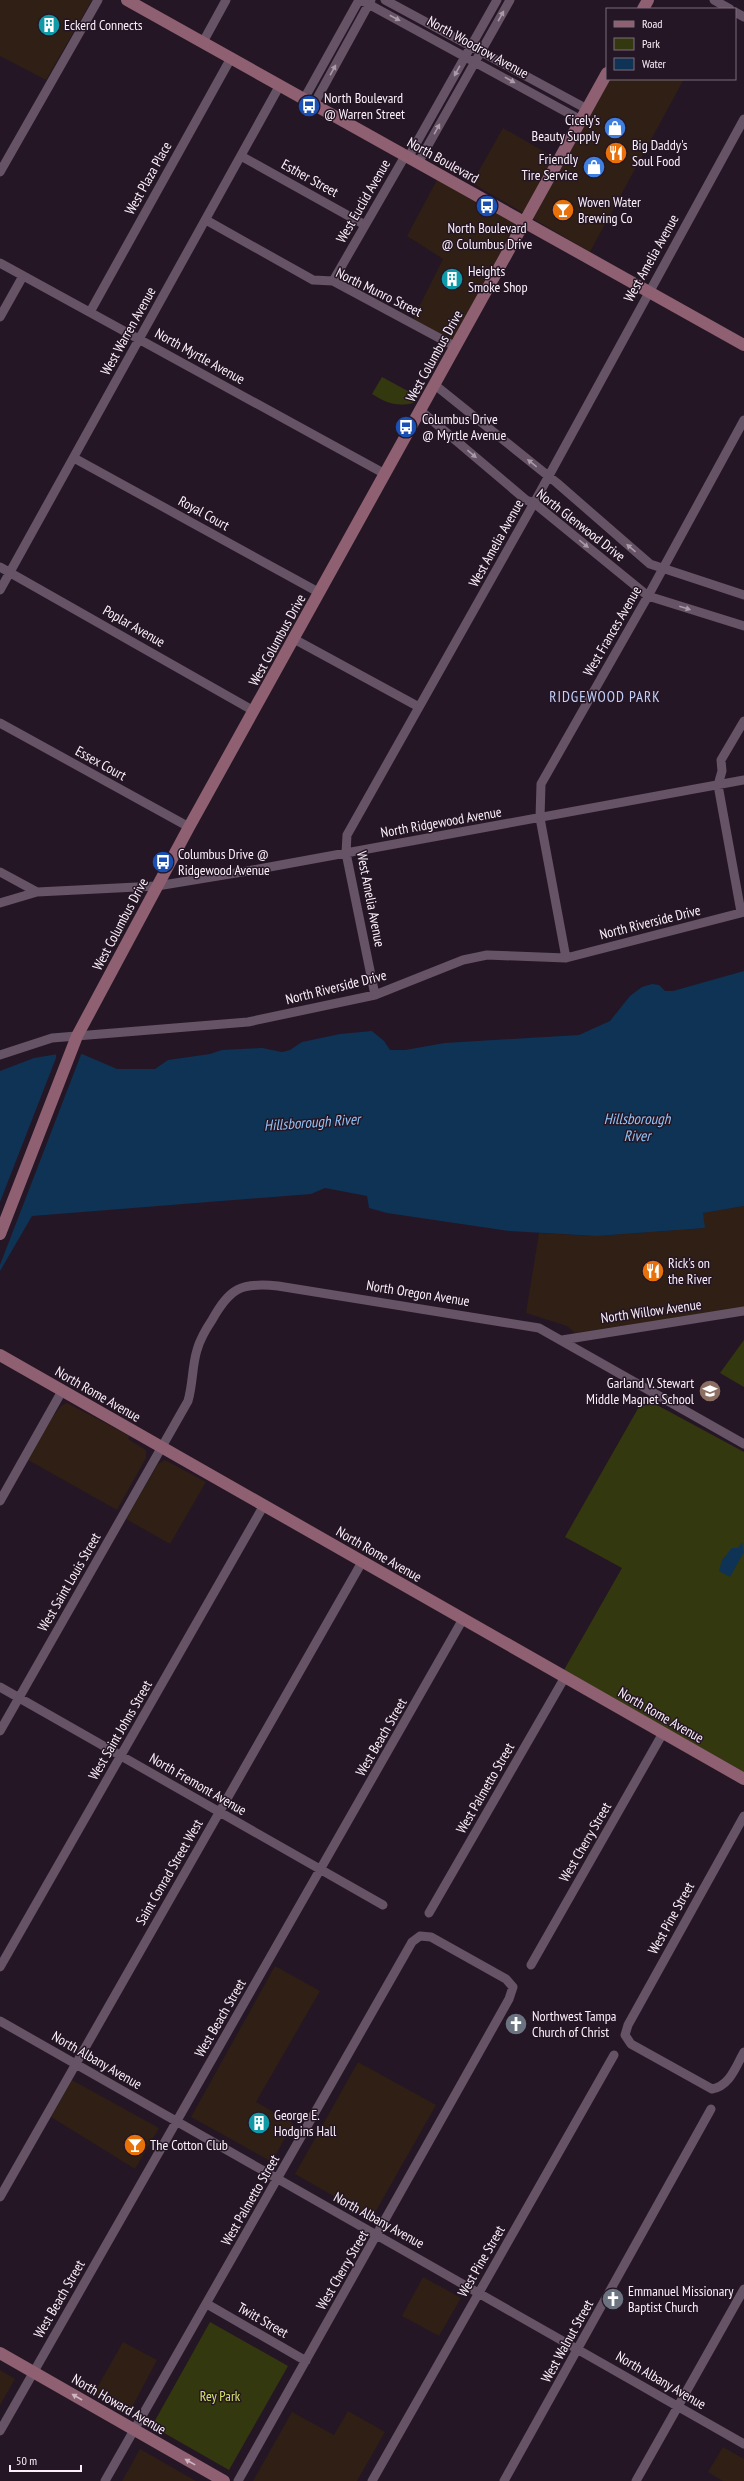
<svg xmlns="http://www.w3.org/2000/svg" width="744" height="2481" viewBox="0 0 744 2481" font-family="'PT Sans Narrow',sans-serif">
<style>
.commercial{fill:#2f1f15}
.green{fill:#34380e}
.water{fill:#0f3354}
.pier{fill:#251625}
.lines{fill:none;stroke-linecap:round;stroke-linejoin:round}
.street{stroke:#665365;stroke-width:9}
.secondary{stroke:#8e6071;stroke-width:12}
.oneway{fill:#a99aa8}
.oneway2{fill:#cfb6c3}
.labels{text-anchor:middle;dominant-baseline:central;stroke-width:3;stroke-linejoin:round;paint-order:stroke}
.poi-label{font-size:14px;fill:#fbf0fa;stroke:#251625;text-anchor:start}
.street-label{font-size:14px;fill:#fbf0fa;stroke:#251625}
.park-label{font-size:14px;fill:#d5e369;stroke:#251625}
.neighbourhood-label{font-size:15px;letter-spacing:1px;fill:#c3d1fb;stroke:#251625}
.water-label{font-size:15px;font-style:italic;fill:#91c3f5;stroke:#251625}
</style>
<rect width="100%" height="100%" fill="#251625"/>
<!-- commercial -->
<path class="commercial" d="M0,0H92L46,80L0,56Z
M610,79H684L590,252L472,183L503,128L564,163Z
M437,180L517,224L453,340L413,319L443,259L407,236Z
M744,1206V1307L575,1333L567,1326L526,1313L539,1233L597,1236L704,1228L702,1213Z
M67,1403L130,1436L128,1439L146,1450V1458L117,1510L28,1460L51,1419L61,1406Z
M165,1460L206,1482L170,1544L126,1519L158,1464Z
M275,1966L320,1991L256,2102L293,2123L272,2162L191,2117Z
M358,2062L436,2105L372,2218L295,2174Z
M72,2080L159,2128L135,2169L51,2117Z
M423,2277L461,2298L439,2336L402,2316Z
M123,2342L157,2360L129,2413L94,2393Z
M0,2370L15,2379L0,2405Z
M348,2411L385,2432L357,2481H253L292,2412L334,2435Z
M723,2447L744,2459V2481H723L708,2472Z
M140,2449L196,2481H122Z"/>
<!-- green -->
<path class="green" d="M382,377L417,396L413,403C397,407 386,403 372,394Z
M744,1340V1387L720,1373Z
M644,1398L744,1452V1772L564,1670L622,1568L565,1537Z
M210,2322L288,2366L229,2470L152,2426Z"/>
<!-- water -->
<path class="water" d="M744,971V1206L703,1213L705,1228L597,1236L509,1231L387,1213L369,1208L367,1196L325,1188L311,1194L32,1216L0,1271V1071L34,1058L58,1054H82L117,1069H155L168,1060L210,1054L222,1050L262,1048L282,1052L290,1050L302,1042L340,1034L372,1031L384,1041L390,1050H405L445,1043L579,1035L610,1021L630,996L642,987L652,984L659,985L665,991H673Z
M742,1542L744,1552L730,1577L719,1571L722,1560L732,1548H738Z"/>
<!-- pier -->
<path class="pier" d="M56,1052H82L0,1265V1202L56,1058Z"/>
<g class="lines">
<!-- street -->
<path class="street" d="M361,0L581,120
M385,0L587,109
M714,0L730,9
M735,12L744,17
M203,42L226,0
M304,99L359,0
M314,104L371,0
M241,156L365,225
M408,158L497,0
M418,163L510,0
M0,172L98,0
M206,220L313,280L333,281L456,347
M0,263L385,474
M333,281L405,156
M90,312L231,58
M0,317L23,276
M435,385L557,483L650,564L744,595
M421,411L526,500L534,503L648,596L744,626
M74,458L320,593
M0,567L254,711
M0,590L280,85
M294,639L419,707
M0,723L189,827
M0,872L37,892
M0,903L37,892L157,886L242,872L744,780
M741,912L718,785L722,771L721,760L744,721
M566,958L540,818L541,784L648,596L744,420
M375,995L346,853L347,835L534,503L744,119
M0,1055L52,1038L248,1022L375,995L463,960L487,955L566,958L744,912
M562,1340L744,1311
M0,1501L62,1391
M0,1687L383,1905
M0,1731L188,1401C193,1384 192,1366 197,1350C200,1339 206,1329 212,1320C230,1288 241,1282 278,1286L539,1328L744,1444
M744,1816L628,2025L625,2035L631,2044L712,2089C730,2086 736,2066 744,2052
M429,1913L565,1677
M531,1965L663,1733
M0,1967L264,1505
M0,2021L744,2444
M0,2197L362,1562
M207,2304L306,2361
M0,2431L463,1619
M105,2481L412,1942L420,1936L431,1937L506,1979L513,1987L509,1999L238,2481
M372,2481L614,2055
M504,2481L711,2109
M636,2481L744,2289"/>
<!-- secondary -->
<path class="secondary" d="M127,0L744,345
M643,9L648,0
M0,1234L77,1036L189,827L607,73
M0,1355L744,1779
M0,2353L224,2481"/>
</g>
<!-- one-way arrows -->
<defs><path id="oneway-solid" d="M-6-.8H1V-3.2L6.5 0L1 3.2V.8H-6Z"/></defs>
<g class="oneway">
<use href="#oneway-solid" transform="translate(501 16) rotate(-61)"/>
<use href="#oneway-solid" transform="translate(395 18) rotate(28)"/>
<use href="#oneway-solid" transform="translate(333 70) rotate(-61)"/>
<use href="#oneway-solid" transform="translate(457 71) rotate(119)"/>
<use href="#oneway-solid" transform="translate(510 80) rotate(29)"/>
<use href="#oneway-solid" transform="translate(437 129) rotate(-61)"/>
<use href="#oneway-solid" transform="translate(472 454) rotate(40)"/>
<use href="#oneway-solid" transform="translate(532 463) rotate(-141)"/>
<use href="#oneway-solid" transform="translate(584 544) rotate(39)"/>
<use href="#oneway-solid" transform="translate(631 548) rotate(-139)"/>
<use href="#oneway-solid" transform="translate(685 608) rotate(17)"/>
</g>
<g class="oneway2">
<use href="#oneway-solid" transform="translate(77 2397) rotate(-150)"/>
<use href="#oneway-solid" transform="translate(190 2462) rotate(-151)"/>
</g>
<!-- icons -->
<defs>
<g id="building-disc" transform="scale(1.15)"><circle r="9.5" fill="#0f9aa8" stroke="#251625"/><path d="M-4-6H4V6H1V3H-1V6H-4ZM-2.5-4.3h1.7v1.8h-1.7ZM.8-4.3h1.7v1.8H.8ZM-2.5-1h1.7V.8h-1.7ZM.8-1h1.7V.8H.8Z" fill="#fff"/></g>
<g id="bus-disc" transform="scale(1.15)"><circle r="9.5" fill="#1a4fb4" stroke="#251625"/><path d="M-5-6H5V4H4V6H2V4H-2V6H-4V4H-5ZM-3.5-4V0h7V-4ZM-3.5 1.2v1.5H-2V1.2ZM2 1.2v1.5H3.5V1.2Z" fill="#fff"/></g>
<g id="shop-disc" transform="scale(1.15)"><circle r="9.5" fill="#3f7fe0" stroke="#251625"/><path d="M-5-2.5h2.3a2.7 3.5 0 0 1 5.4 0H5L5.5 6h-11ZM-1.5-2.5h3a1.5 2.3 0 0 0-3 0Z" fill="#fff"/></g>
<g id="restaurant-disc" transform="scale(1.15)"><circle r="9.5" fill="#e8710a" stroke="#251625"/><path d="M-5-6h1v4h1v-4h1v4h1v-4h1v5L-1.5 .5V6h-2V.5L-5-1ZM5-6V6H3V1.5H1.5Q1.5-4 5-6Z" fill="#fff"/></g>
<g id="bar-disc" transform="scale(1.15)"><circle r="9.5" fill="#e8710a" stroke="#251625"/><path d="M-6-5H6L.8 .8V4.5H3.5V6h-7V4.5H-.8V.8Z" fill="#fff"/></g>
<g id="school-disc" transform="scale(1.15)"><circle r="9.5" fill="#8d6e63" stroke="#251625"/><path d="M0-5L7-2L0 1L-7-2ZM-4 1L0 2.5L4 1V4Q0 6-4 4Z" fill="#fff"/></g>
<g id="church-disc" transform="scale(1.15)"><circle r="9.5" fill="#6b7280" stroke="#251625"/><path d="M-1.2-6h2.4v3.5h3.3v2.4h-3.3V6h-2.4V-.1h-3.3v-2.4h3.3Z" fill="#fff"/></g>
</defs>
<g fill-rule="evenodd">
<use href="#building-disc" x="49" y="25"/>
<use href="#bus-disc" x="309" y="106"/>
<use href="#shop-disc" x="615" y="128"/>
<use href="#restaurant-disc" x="616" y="153"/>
<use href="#shop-disc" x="594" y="167"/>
<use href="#bus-disc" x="487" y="206"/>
<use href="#bar-disc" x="563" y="210"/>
<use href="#building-disc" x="452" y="279"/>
<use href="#bus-disc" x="406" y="427"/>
<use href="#bus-disc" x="163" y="862"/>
<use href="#restaurant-disc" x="653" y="1271"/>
<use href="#school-disc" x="710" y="1391"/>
<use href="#church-disc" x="516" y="2024"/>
<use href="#building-disc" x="259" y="2123"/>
<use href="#bar-disc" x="135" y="2145"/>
<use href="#church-disc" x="613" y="2299"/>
</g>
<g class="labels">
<!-- poi labels -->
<g class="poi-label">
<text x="64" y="25">Eckerd Connects</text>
<text x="324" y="98">North Boulevard<tspan x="324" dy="16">@ Warren Street</tspan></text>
<text x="600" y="120" text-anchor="end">Cicely's<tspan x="600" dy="16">Beauty Supply</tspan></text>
<text x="632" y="145">Big Daddy's<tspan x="632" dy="16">Soul Food</tspan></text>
<text x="578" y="159" text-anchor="end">Friendly<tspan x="578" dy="16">Tire Service</tspan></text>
<text x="578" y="202">Woven Water<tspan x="578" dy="16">Brewing Co</tspan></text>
<text x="487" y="228" text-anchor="middle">North Boulevard<tspan x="487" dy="16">@ Columbus Drive</tspan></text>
<text x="468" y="271">Heights<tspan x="468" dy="16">Smoke Shop</tspan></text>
<text x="422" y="419">Columbus Drive<tspan x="422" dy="16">@ Myrtle Avenue</tspan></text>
<text x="178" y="854">Columbus Drive @<tspan x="178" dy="16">Ridgewood Avenue</tspan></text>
<text x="668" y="1263">Rick's on<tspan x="668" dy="16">the River</tspan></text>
<text x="694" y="1383" text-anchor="end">Garland V. Stewart<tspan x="694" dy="16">Middle Magnet School</tspan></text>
<text x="532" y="2016">Northwest Tampa<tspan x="532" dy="16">Church of Christ</tspan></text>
<text x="274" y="2115">George E.<tspan x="274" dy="16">Hodgins Hall</tspan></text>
<text x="150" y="2145">The Cotton Club</text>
<text x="628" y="2291">Emmanuel Missionary<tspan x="628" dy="16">Baptist Church</tspan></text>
</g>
<!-- street labels -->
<g class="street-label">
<text transform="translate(478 47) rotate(29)">North Woodrow Avenue</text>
<text transform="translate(443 160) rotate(29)">North Boulevard</text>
<text transform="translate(148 178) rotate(-61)">West Plaza Place</text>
<text transform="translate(310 178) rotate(29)">Esther Street</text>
<text transform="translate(363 201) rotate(-60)">West Euclid Avenue</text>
<text transform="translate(651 258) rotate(-61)">West Amelia Avenue</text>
<text transform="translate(379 292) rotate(26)">North Munro Street</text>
<text transform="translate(128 331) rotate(-61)">West Warren Avenue</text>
<text transform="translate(200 356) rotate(29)">North Myrtle Avenue</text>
<text transform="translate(434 356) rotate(-61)">West Columbus Drive</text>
<text transform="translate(204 513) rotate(29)">Royal Court</text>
<text transform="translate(581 525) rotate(38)">North Glenwood Drive</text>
<text transform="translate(496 543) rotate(-61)">West Amelia Avenue</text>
<text transform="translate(134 626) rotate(30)">Poplar Avenue</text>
<text transform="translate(612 631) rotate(-60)">West Frances Avenue</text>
<text transform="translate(277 640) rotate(-61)">West Columbus Drive</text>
<text transform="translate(101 763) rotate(29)">Essex Court</text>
<text transform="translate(441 822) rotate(-10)">North Ridgewood Avenue</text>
<text transform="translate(371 899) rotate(79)">West Amelia Avenue</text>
<text transform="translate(650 922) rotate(-14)">North Riverside Drive</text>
<text transform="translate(120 924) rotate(-62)">West Columbus Drive</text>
<text transform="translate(336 987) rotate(-14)">North Riverside Drive</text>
<text transform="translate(418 1293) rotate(9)">North Oregon Avenue</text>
<text transform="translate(651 1311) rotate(-8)">North Willow Avenue</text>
<text transform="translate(98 1394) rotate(30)">North Rome Avenue</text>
<text transform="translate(379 1554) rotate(30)">North Rome Avenue</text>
<text transform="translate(69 1582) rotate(-60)">West Saint Louis Street</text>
<text transform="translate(661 1715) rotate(30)">North Rome Avenue</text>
<text transform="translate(120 1730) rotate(-60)">West Saint Johns Street</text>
<text transform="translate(381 1737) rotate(-60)">West Beach Street</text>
<text transform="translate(198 1784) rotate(30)">North Fremont Avenue</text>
<text transform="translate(485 1788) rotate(-60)">West Palmetto Street</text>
<text transform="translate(585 1842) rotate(-60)">West Cherry Street</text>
<text transform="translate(169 1872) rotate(-60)">Saint Conrad Street West</text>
<text transform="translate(671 1918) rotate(-61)">West Pine Street</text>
<text transform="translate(220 2018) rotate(-60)">West Beach Street</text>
<text transform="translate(97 2060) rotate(30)">North Albany Avenue</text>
<text transform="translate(250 2200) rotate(-60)">West Palmetto Street</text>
<text transform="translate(379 2220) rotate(29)">North Albany Avenue</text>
<text transform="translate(481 2261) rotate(-60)">West Pine Street</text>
<text transform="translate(342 2270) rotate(-60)">West Cherry Street</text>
<text transform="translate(59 2299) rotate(-60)">West Beach Street</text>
<text transform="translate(263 2320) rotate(30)">Twitt Street</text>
<text transform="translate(567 2341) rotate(-61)">West Walnut Street</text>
<text transform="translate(661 2380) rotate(30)">North Albany Avenue</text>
<text transform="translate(119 2404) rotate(30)">North Howard Avenue</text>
</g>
<!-- park labels -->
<g class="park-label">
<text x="220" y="2396">Rey Park</text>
</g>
<!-- neighbourhood labels -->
<g class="neighbourhood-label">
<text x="605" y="696">RIDGEWOOD PARK</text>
</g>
<!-- water labels -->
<g class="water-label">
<text x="637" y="1118">Hillsborough<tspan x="637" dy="17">River</tspan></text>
<text transform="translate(312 1122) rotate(-4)">Hillsborough River</text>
</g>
</g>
<!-- legend -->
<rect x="606" y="8" width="130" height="72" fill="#251625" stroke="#7b6d7a"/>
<rect x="614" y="21" width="20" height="6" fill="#8e6071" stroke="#7b6d7a"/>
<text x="642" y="28" font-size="12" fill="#fbf0fa">Road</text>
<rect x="614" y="38" width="20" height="12" fill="#34380e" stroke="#7b6d7a"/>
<text x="642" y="48" font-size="12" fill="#fbf0fa">Park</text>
<rect x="614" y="58" width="20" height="12" fill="#0f3354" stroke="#7b6d7a"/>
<text x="642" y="68" font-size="12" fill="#fbf0fa">Water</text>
<!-- scale -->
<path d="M10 2465v6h71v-6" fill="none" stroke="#fbf0fa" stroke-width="2"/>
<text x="16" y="2465" font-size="12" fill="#fbf0fa" stroke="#251625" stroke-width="3" paint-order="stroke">50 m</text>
</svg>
